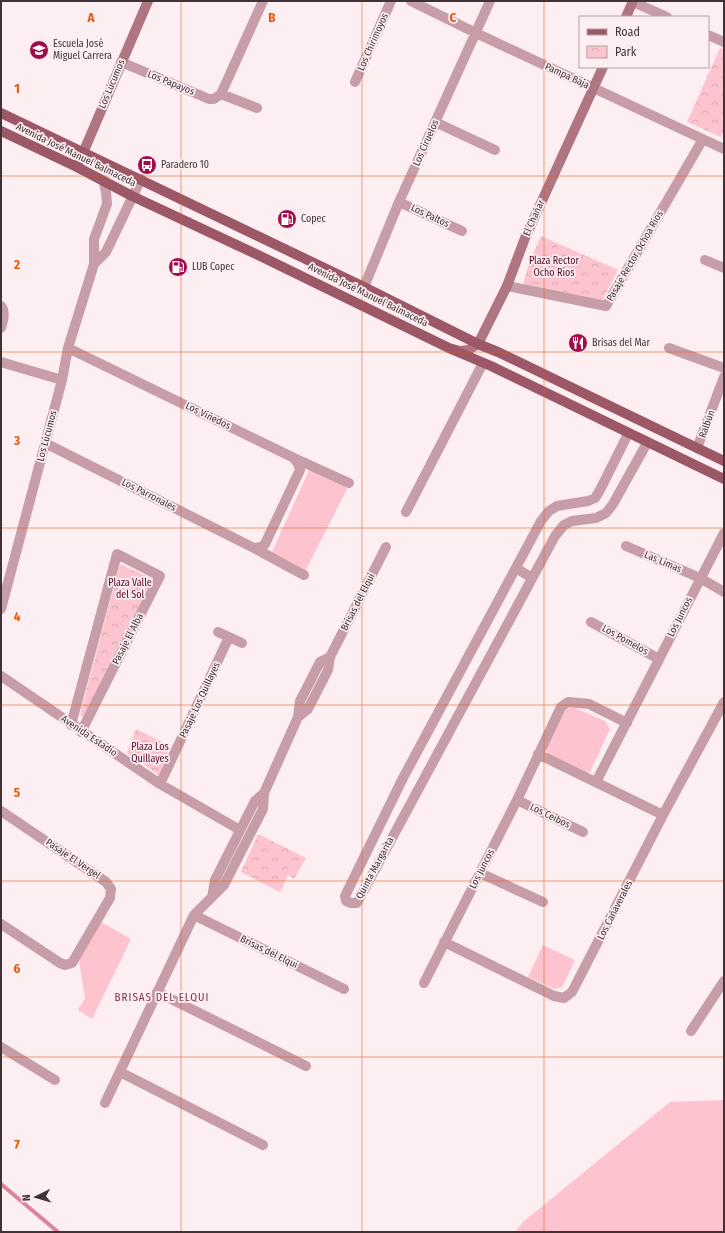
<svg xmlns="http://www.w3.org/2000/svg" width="725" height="1233" viewBox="0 0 725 1233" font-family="'Fira Sans Condensed',sans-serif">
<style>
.grass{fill:#fdc3cf}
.park{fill:url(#park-crowns)}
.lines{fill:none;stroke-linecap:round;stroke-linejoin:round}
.stream{stroke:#dc8499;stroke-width:4}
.street{stroke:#c79ea7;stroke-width:10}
.secondary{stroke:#af7582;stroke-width:10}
.primary{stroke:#9d5868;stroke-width:10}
.grid{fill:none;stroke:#e8590c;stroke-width:1;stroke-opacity:0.55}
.labels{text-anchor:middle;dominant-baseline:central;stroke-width:3.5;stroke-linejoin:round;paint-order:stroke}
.street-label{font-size:10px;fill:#403336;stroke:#fceef1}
.poi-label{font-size:10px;fill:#403336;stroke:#fceef1;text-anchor:start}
.park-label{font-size:10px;fill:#560625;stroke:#fceef1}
.neighbourhood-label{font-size:11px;letter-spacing:1px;fill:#7c3548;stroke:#fceef1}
.grid-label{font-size:13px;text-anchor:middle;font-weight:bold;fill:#e8590c;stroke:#fceef1;stroke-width:3.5;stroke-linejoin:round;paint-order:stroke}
</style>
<defs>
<pattern id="park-crowns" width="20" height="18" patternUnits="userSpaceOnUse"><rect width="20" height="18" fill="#fdc3cf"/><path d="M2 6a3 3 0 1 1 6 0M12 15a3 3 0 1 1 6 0" fill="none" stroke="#daa8b2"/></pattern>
</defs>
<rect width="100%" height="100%" fill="#fceef1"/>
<!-- grass -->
<path class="grass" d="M310,468L348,487L306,570L272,552Z
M573,707L605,721L610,729L590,772L581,773L548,755L546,748L565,710Z
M101,922L131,939L92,1019L78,1010L85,998L79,961Z
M543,945L575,960L562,987L554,989L528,977Z
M724,1100V1232H515L523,1222L670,1102Z"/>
<!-- park -->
<path class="park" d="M720,48L724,50V131L721,137L687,122Z
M541,236L618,270L602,301L523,285L529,263Z
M120,564L153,579L85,718L80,715Z
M136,729L170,746L159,775L127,753Z
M258,834L306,858L294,879L288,875L280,892L241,872Z"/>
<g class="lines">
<!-- stream -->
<path class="stream" d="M1,1184L58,1232"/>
<!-- street -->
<path class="street" d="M411,1L476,33L724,149
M633,2L667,17
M708,35L724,42
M121,62L209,99H214L221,94L263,1
M355,82L391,1
M221,94L257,108
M435,122L495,150
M399,202L462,231
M705,260L724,268
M94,264L106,252L141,179
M507,286L606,306L703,139
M364,287L399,202L490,1
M1,306C6,312 3,321 1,328
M68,348L294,458L349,483
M669,348L724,368
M1,362L62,380
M628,434L600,490L595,498L588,501L557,506L549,511L541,521L403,778L345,896L346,901L351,903H357L555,536L564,525L572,521L596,518L606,513L613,504L647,443
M45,443L254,548L261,547L265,544L300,470L298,464L294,458
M697,448L724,377
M406,512L483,363
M626,546L700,578L724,592
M254,548L304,575
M516,568L532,578
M1,609L62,380L68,348L94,264V239L107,204L106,192L104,182
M591,622L659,659
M218,632L242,643
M330,657L320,662L300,701L298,717L308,709L328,670L330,657L386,547
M1,676L160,784L240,830
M71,725L117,554L160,576L81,732
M538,754L663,815
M596,782L724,533
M160,784L229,637
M264,793L255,801L215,880L212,897L224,885L263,809L264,793L298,717
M517,800L583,832
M1,811L106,882L111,889L110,898L72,963L65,965L60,963L1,924
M480,873L543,902
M194,915L344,989
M444,942L554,996L564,998L572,992L663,815L724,702
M424,983L517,800L561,707L568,702L589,704L627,723
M157,992L306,1066
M691,1031L724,981
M1,1047L55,1080
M120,1072L263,1145
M105,1103L194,915L212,897"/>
<!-- secondary -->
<path class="secondary" d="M626,17L633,1
M77,167L148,1
M453,349L460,351L468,350L478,344L507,286L525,238L603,67"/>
<!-- primary -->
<path class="primary" d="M1,113L364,287L478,344L498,352L724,461
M1,131L77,167L132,196L258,255L451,349L491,366L724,479"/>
</g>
<!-- grid -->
<path class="grid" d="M181,1V1232M362,1V1232M544,1V1232M1,176H724M1,352H724M1,528H724M1,705H724M1,881H724M1,1057H724"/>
<!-- icons -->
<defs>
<g id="school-disc" transform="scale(1)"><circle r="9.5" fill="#a30c4b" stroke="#fceef1"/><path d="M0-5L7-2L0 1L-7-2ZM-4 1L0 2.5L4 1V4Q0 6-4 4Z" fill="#fff"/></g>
<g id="bus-disc" transform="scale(1)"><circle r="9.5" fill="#a30c4b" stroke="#fceef1"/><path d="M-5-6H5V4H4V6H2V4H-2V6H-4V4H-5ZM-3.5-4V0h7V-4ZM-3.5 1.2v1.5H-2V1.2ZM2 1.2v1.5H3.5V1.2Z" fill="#fff"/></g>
<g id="fuel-disc" transform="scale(1)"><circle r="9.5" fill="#a30c4b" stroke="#fceef1"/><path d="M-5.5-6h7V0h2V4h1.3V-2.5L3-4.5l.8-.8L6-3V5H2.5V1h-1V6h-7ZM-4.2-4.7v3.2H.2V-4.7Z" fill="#fff"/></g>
<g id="restaurant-disc" transform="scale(1)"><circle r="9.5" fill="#a30c4b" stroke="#fceef1"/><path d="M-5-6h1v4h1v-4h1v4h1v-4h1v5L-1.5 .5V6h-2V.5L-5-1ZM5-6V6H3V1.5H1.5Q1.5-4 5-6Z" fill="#fff"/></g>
</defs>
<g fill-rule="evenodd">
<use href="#school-disc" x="39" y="50"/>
<use href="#bus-disc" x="147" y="165"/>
<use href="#fuel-disc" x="287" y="219"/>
<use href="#fuel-disc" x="178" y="267"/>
<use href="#restaurant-disc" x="578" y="343"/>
</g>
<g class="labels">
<!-- street labels -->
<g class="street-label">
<text transform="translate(373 42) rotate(-66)">Los Chirimoyos</text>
<text transform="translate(567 76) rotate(25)">Pampa Baja</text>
<text transform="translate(171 83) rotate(22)">Los Papayos</text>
<text transform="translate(112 84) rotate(-67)">Los Lúcumos</text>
<text transform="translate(426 143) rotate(-66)">Los Ciruelos</text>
<text transform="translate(76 155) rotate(26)">Avenida José Manuel Balmaceda</text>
<text transform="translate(430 216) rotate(25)">Los Paltos</text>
<text transform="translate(534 218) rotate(-66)">El Chañar</text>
<text transform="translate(635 256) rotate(-60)">Pasaje Rector Ochoa Ríos</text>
<text transform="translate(368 295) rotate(26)">Avenida José Manuel Balmaceda</text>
<text transform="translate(208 416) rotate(26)">Los Viñedos</text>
<text transform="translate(707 424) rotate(-70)">Ralbún</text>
<text transform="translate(47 436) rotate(-75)">Los Lúcumos</text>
<text transform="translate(149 495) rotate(27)">Los Parronales</text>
<text transform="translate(663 562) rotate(23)">Las Limas</text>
<text transform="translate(358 602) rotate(-63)">Brisas del Elqui</text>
<text transform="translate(680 617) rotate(-63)">Los Juncos</text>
<text transform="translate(128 639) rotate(-63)">Pasaje El Alba</text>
<text transform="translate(625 640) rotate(29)">Los Pomelos</text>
<text transform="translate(200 700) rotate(-65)">Pasaje Los Quillayes</text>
<text transform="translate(89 736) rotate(34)">Avenida Estadio</text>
<text transform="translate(550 816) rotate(26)">Los Ceibos</text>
<text transform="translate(73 859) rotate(34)">Pasaje El Vergel</text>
<text transform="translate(375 868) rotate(-62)">Quinta Margarita</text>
<text transform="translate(482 869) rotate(-63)">Los Juncos</text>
<text transform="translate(615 910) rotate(-63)">Los Cañaverales</text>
<text transform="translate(269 952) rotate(26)">Brisas del Elqui</text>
</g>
<!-- poi labels -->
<g class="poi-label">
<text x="53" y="44">Escuela José<tspan x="53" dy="12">Miguel Carrera</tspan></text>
<text x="161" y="165">Paradero 10</text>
<text x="301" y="219">Copec</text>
<text x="192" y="267">LUB Copec</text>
<text x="592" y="343">Brisas del Mar</text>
</g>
<!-- park labels -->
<g class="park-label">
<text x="554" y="261">Plaza Rector<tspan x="554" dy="12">Ocho Ríos</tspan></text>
<text x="130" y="583">Plaza Valle<tspan x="130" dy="12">del Sol</tspan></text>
<text x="150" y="747">Plaza Los<tspan x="150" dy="12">Quillayes</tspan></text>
</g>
<!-- neighbourhood labels -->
<g class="neighbourhood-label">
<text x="162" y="997">BRISAS DEL ELQUI</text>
</g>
</g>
<g class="grid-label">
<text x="91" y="22">A</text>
<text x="272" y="22">B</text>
<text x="453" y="22">C</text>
<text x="17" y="93">1</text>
<text x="17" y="269">2</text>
<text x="17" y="445">3</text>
<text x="17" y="621">4</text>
<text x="17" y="797">5</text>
<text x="17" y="973">6</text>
<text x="17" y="1149">7</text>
</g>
<!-- border -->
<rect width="725" height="1233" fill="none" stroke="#403336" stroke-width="4"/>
<!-- legend -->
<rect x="579" y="16" width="130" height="52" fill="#fceef1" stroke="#b1a3a6"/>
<rect x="587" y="29" width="20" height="6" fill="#9d5868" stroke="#b1a3a6"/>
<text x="615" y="36" font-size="12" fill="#403336">Road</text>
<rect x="587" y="46" width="20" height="12" fill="url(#park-crowns)" stroke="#b1a3a6"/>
<text x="615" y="56" font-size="12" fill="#403336">Park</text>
<!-- north arrow -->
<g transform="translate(36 1197) rotate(265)" stroke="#fceef1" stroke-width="3" paint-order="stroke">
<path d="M0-3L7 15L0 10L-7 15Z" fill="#403336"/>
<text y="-6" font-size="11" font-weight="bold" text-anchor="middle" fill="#403336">N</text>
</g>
</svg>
